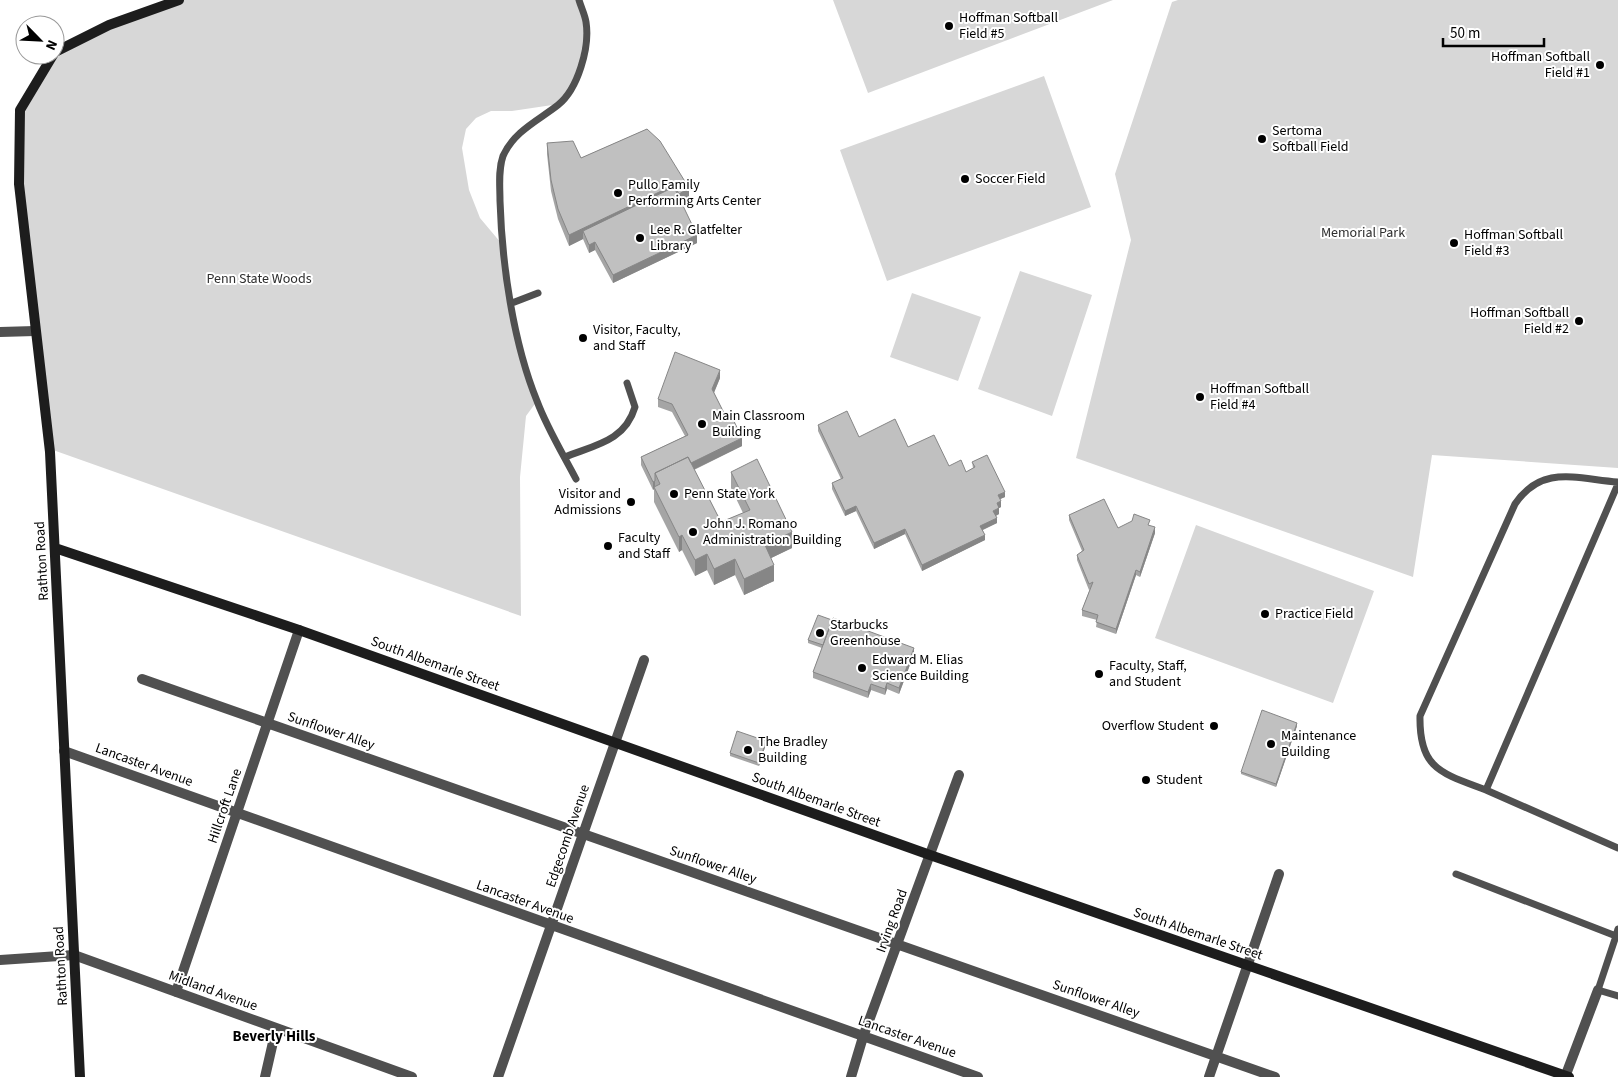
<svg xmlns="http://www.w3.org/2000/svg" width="1618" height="1077" viewBox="0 0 1618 1077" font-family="'Source Sans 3',sans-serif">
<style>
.green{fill:#d7d7d7}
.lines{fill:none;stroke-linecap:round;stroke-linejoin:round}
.lane{stroke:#505050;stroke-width:7}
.street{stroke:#505050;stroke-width:10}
.secondary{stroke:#1d1d1d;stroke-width:10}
.wall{fill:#a5a5a5}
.shaded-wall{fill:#868686}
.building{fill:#c0c0c0;stroke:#868686}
.poi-dot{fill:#000;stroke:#fff;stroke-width:2}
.labels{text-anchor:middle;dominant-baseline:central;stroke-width:4;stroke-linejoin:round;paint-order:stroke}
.poi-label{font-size:14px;fill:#000;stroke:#fff;text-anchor:start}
.park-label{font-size:14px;fill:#2e2e2e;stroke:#fff}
.street-label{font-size:14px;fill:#000;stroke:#fff}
.neighbourhood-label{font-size:15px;font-weight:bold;fill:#000;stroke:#fff}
</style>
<rect width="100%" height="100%" fill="#fff"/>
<!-- green -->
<path class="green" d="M180,0H579L586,21L578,74L559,104L512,111H491L476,118L466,129L462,148L469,190L480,218L501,243L516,330L537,401L526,416L520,477L521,616L53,450L23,226L20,110L55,52Z
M833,0H1113L868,93Z
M1178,0H1618V468L1432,455L1413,577L1076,458L1131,240L1115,174L1172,2Z
M1044,76L1091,207L887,281L840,150Z
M1020,271L1092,295L1052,416L978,389Z
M912,293L981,317L958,381L890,357Z
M1196,525L1374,591L1333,703L1155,638Z"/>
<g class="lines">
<!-- lane -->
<path class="lane" d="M512,303L538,293
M565,457C595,445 625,441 635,407L627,383
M576,479C563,454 547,428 537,401C513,342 502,264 500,201C500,186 498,170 503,156C514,131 539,120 558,105C578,89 590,47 586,22C585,15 581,7 579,0
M1618,482C1577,479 1542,464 1515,504L1420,716C1419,769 1441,773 1486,790L1618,484
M1486,790L1618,848
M1456,874L1616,936L1618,929
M1618,937L1616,936L1598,990L1618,996"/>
<!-- street -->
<path class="street" d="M0,332L35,331
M142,679L1275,1077
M64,751L978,1077
M0,960L74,955L412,1077
M176,992L299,630
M265,1077L276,1029
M498,1077L644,660
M851,1077L863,1037L959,775
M1209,1077L1279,874
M1565,1077L1598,990"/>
<!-- secondary -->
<path class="secondary" d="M55,52L109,25L179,0
M53,55L20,110L19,184L50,452L80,1077
M55,548L299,630L930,855L1569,1077"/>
</g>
<!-- wall -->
<path class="wall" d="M647,129L689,199L682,203L697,243L613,283L595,250L589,253L583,239L569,246L558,219L551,191L547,154V143L581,158Z
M720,378L714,393L726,417L742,446L694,470L721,522L743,513L731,488V472L792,548L771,558L774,581L744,595L735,575L714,585L707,570L695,576L682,550L679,552L654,502V489L653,490L641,465V457L685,436L672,412L658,407V399Z
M818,425L859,437L908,447L949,466L966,472L973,468L972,462L1005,497L1000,499L1001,507L999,508V514L996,516L997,523L983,530L985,540L922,571L905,534L874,549L856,511L845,516L832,489V483L841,479L818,431Z
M1069,515L1118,528L1150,526L1155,533L1140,577L1136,575L1116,634L1096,627L1097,620L1082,616V610L1090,589L1089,590L1077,560V555L1082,551L1069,520Z
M808,640L914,654L899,694L887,689L885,695L871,690L868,698L813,678V672L822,648L808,643Z
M1297,726L1276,787L1241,774V772Z
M766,744L759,766L730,756V753Z"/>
<!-- shaded-wall -->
<path class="shaded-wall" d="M674,185V196L583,231V239L569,246V235Z
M689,188V199L679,205V194Z
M697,235V243L613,283V275Z
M595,242V250L589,253V245Z
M720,370V378L712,397V389Z
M742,438V446L660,486V484L658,479Z
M655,481V489L654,487V489L653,490V482Z
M1005,492V497L998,500V495Z
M1001,501V507L997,509V503Z
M856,506V511L845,516V511Z
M999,508V514L993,517V511Z
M997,518V523L980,531V526Z
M1155,527V533L1140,577V572Z
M905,529V534L874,549V543Z
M792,532V548L765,561V545Z
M682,535V550L679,552V537Z
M985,535V540L922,571V565Z
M707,554V570L695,576V560Z
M735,559V575L714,585V569Z
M774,565V581L744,595V579Z
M1136,570V575L1116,634V629Z
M914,648V654L899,694V688Z
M887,683V689L885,695V689Z
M871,684V690L868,698V692Z
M1297,723V726L1276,787V784Z
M766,741V744L759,766V763Z"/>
<!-- building -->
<path class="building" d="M647,129L660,141L689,188L679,194L674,185L569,235L558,209L551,180L547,143L573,141L581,158Z
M674,187L697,235L613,275L595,242L589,245L583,231Z
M675,352L720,370L712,389L726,417L731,415L742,438L691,463L688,457L655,473V481L653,482L641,457L688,435L672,404L658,399Z
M847,411L859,437L895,419L908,447L934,435L949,466L961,460L966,472L975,467L972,462L987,455L1005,492L998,495L1001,501L997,503L999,508L993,511L997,518L980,526L985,535L922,565L905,529L874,543L856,506L845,511L832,483L843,478L818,425Z
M688,457L721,522L750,510L731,472L757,459L792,532L765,545L774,565L744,579L735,559L714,569L707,554L695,560L682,535L679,537L654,487L660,484L655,473Z
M1104,499L1118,528L1132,521L1134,514L1150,520L1148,525L1155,527L1140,572L1136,570L1116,629L1096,622L1098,615L1082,610L1093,582L1089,584L1077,555L1084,550L1069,515Z
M818,615L832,620L823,645L808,640Z
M833,618L914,648L899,688L887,683L885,689L871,684L868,692L813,672Z
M1262,710L1297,723L1276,784L1241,772Z
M737,731L766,741L759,763L730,753Z"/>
<!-- markers -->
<g class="poi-dot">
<circle cx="949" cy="26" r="5"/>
<circle cx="1600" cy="65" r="5"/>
<circle cx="1262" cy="139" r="5"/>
<circle cx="965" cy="179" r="5"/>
<circle cx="618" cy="193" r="5"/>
<circle cx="640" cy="238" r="5"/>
<circle cx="1454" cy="243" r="5"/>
<circle cx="1579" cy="321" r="5"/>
<circle cx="583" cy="338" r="5"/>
<circle cx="1200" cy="397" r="5"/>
<circle cx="702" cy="424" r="5"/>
<circle cx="674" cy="494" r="5"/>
<circle cx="631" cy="502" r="5"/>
<circle cx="693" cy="532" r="5"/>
<circle cx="608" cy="546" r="5"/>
<circle cx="1265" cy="614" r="5"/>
<circle cx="820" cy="633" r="5"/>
<circle cx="862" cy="668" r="5"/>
<circle cx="1099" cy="674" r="5"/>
<circle cx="1214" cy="726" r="5"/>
<circle cx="1271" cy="744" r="5"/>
<circle cx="748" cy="750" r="5"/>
<circle cx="1146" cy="780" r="5"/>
</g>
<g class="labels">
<!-- poi labels -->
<g class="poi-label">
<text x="959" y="18">Hoffman Softball<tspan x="959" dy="16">Field #5</tspan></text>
<text x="1590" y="57" text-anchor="end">Hoffman Softball<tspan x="1590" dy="16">Field #1</tspan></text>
<text x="1272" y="131">Sertoma<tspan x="1272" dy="16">Softball Field</tspan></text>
<text x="975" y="179">Soccer Field</text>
<text x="628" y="185">Pullo Family<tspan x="628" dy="16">Performing Arts Center</tspan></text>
<text x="650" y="230">Lee R. Glatfelter<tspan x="650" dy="16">Library</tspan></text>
<text x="1464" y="235">Hoffman Softball<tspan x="1464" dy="16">Field #3</tspan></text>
<text x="1569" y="313" text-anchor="end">Hoffman Softball<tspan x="1569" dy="16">Field #2</tspan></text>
<text x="593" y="330">Visitor, Faculty,<tspan x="593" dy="16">and Staff</tspan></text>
<text x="1210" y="389">Hoffman Softball<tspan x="1210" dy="16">Field #4</tspan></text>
<text x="712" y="416">Main Classroom<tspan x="712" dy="16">Building</tspan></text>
<text x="621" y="494" text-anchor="end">Visitor and<tspan x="621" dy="16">Admissions</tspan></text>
<text x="684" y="494">Penn State York</text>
<text x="703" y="524">John J. Romano<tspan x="703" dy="16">Administration Building</tspan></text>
<text x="618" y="538">Faculty<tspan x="618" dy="16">and Staff</tspan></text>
<text x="1275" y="614">Practice Field</text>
<text x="830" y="625">Starbucks<tspan x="830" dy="16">Greenhouse</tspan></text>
<text x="872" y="660">Edward M. Elias<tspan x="872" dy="16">Science Building</tspan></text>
<text x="1109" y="666">Faculty, Staff,<tspan x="1109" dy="16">and Student</tspan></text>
<text x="1204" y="726" text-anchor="end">Overflow Student</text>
<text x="1281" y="736">Maintenance<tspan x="1281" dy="16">Building</tspan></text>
<text x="758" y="742">The Bradley<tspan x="758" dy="16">Building</tspan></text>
<text x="1156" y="780">Student</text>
</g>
<!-- park labels -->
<g class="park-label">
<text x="1363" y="233">Memorial Park</text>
<text x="259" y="279">Penn State Woods</text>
</g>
<!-- street labels -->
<g class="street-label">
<text transform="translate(42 561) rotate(-93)">Rathton Road</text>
<text transform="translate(435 664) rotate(20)">South Albemarle Street</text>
<text transform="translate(331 731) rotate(19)">Sunflower Alley</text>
<text transform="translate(144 765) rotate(20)">Lancaster Avenue</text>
<text transform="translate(816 800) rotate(20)">South Albemarle Street</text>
<text transform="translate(225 806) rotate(-71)">Hillcroft Lane</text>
<text transform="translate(568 836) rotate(-71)">Edgecomb Avenue</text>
<text transform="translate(713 865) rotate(19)">Sunflower Alley</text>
<text transform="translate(525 902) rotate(20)">Lancaster Avenue</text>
<text transform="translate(892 921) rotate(-70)">Irving Road</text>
<text transform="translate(1198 934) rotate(19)">South Albemarle Street</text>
<text transform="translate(61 966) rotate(-93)">Rathton Road</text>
<text transform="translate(213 991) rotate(20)">Midland Avenue</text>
<text transform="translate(1096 999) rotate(19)">Sunflower Alley</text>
<text transform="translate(907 1037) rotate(19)">Lancaster Avenue</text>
</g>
<!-- neighbourhood labels -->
<g class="neighbourhood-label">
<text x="274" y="1036">Beverly Hills</text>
</g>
</g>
<!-- north arrow -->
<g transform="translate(40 40) rotate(114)"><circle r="24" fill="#ffffff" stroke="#999999"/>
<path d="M0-4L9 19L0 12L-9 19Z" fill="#000000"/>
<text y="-8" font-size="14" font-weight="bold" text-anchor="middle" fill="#000000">N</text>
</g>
<!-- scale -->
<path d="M1443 38v8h101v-8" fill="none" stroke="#000000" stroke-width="2.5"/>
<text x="1450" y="38" font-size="15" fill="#000000" stroke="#ffffff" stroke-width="4" paint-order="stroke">50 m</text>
</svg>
